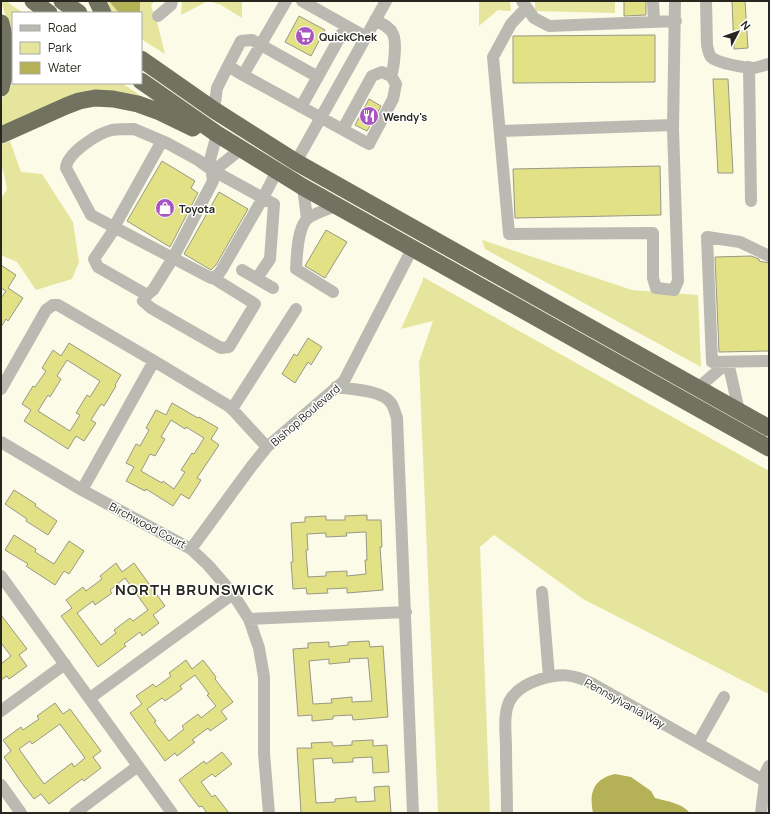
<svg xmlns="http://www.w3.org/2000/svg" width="770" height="814" viewBox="0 0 770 814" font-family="Manrope,sans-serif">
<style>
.green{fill:#e6e59e}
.water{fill:#b4b157}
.building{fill:#e3e186;stroke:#989886;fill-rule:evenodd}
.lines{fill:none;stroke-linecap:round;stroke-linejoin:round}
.minor{stroke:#babab2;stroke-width:12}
.highway{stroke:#727261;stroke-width:17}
.labels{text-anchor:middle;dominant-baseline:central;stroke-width:3;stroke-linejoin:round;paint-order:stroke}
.poi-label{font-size:11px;font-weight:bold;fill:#272720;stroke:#fff;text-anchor:start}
.street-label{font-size:11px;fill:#272720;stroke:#fff}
.district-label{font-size:15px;font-weight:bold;letter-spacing:1px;fill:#272720;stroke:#fff}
</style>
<rect width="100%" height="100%" fill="#fbfbe8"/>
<!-- green -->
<path class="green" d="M1,1H6L23,13H13V40Z
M102,1H109L119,13H112Z
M140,1H154L151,6L157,22L165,54L141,39Z
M182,1H208L181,15Z
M209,1H242V18L221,5Z
M479,1H510L511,11L498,10L479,26Z
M535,1H615V13L535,11Z
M13,78V83H122L141,96L75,95L1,129V100L12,85Z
M10,141L21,172L42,174L73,222L79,262L72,279L36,290L17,262L1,255V199L7,189L1,161V145Z
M482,240L632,290L698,295L701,367L485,249Z
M423,277L769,471V694L583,599L494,535L480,547L490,813H438L419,362L433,321L401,329L423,280Z"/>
<!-- water -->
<path class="water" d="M109,1H140V13H119Z
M615,774L631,777L651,791L655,798C668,802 680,802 690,813H593C589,793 593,779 615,774Z"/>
<!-- building -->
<path class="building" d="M624,1H646V15L624,16Z
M732,1H745L748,48L734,49Z
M299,16L325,30L311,56L285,42Z
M655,35V82L513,83V36Z
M713,79H728L733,173H718Z
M369,99L381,106L367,131L355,125Z
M162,161L195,181L191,188L198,193L170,247L127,221Z
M660,166L661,215L515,218L513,169Z
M219,192L248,209L216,265L211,270L184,254Z
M326,230L347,242L325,278L305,266Z
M751,256L759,259V261L769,263V351L719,352L715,257Z
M1,265L16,275L8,288L23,298L8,321L6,319L1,327V298L6,291L1,288Z
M308,338L322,347L311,365L308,362L295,383L282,374L294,354L297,356Z
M69,343L121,375L115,385L116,386L104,406L101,404L91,420L96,423L84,441L76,436L68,449L24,421L31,410L22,404L33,386L35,387L46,371L42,368L53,350L61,356ZM67,360L100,381L90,397L87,395L76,413L80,415L70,431L38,411L48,395L50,397L61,379L57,376Z
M172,403L198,418L199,417L218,428L211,439L219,445L197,478L201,480L189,499L181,494L173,506L146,489L145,491L126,481L134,467L126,463L136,444L140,446L149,430L146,428L156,410L166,415ZM171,420L185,429L186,427L204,438L194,454L192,453L181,470L185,472L174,489L163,481L162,483L141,471L150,454L155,456L165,439L161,437Z
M14,490L36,504L35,506L57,521L48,535L26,521L27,519L5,504Z
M367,515V520H381L382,547H380L383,590L347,593V588L327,589L328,593L307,594L306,588L293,589L291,562H293L291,523L305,522V517L326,516V520H345V516ZM366,532L367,560H365L366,574L347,576V571L326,572V576L308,577L306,550H308L307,534L326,533V537L347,536L346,533Z
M14,535L36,549L35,552L54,564L69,541L84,551L69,574L64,571L55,585L26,566L28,564L5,550Z
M116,563L122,572L134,563L165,606L153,615L159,623L142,636L140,632L124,644L126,646L98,667L61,616L72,608L66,600L83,587L86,591L102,579L100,576ZM125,578L148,610L133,621L130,618L114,630L116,633L101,645L77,613L93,601L95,605L112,593L110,590Z
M1,615L27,649L19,655L27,666L9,679L7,676L1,680V664L11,656L1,643Z
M369,641L370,647L383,646L388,717L353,720L352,715L333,716V719L312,721V715L298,716L293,649L308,648V643L329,642V647L348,645V642ZM368,658L372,701L352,702V697L331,699L332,703L313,704L309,661L329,659V664L350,662L349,659Z
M186,660L192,669L203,660L216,677L215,679L233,702L221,711L227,719L210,731L208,728L192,740L195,742L177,756L175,753L165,761L130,713L142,704L136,696L153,684L156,687L171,676L169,673ZM195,675L209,694L207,695L216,706L201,718L198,714L182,726L184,729L169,741L154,722L156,721L147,709L162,698L165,701L182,689L180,686Z
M55,703L63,714L70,709L101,751L93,757L101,768L84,781L82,779L49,804L41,794L34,799L21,782L4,757L11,751L3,740L21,727L23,730L39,719L37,716ZM60,724L85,758L74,767L72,763L44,784L19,749L30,741L32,744Z
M373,740V746L387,745L389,772L373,773L372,757L353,758V762L333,763L332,758L313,759L316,803L335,802V799L356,797V802L375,801L374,787L389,786L391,813H301L297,748H312L311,743L332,742L333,746L352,745V741Z
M222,752L232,764L215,777L212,774L201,782L212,797L215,795L229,813H207L202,806L199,807L179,780L204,761L206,764Z"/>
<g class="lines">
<!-- minor -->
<path class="minor" d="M286,1L243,75L369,144L393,99L396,84L391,76L382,72L372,76L343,129
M302,1L366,37
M522,1L534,18L549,26L676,21
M653,1L654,22
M706,1L707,45C708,49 708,53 711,57C717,63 745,68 754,68C759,67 764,65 769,64
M526,8L511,24L493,57L509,234L653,233V278L656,288L674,290L678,281L673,129L675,1
M158,16L171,5L172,1
M375,20C382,24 390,27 393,34C397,43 394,67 391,76
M749,67L751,201
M243,75L228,66L241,41L252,40L318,77
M301,107L346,26
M214,110L217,88L228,66
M134,129L167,143L198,160L212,170L263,198L222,269L218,275L211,278L91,215L66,168C67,153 98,133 112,130C119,129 127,129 134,129Z
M500,131L673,125
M296,162L386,1
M212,170L221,165L241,149
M303,187L307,219
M114,227L162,141
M115,228L94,259L98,267L147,295L153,290L173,258L213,181L210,160L217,134
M769,256L740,242L707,237L712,362L769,361
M242,270L273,288
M257,278L270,259L274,204L263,198L277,171
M333,292L296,269C297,256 297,229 307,219C312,214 328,209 336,206
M147,295L143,301L151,308L221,348L229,347L255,304L213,278
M728,362L739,411
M336,387C351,389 382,390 391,403C394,407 395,413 397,418L413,813
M698,388L728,362
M1,389L46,310L53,305H58L154,361L227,405L232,409L267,447
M232,409L296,309
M1,442L82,490L191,549L208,565L233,594L249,619L259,648L264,677V754L269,813
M82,490L154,361
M191,549L251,467L267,447L344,381L412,249
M1,576L172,813
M542,592L549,677
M249,619L406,612
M90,698L233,594
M1,711L65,664
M698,743L724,697
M765,781L766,772L769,766
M1,785L21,813
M75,813L138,766
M507,813C507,791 506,770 506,748C506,733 503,716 509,702C515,690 528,683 541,679C560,673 573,674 591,683L765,781L761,813"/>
<!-- highway -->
<path class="highway" d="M33,1L49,13
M62,1L79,13
M97,1L103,13
M1,23C7,45 8,66 1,88
M141,59L214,110L296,162L769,428
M141,81L217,134L303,187L769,448
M1,135L66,106L79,101L95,98L113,99L138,104L160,112L193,128"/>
</g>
<!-- icons -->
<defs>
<g id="supermarket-disc" transform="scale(1)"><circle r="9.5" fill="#a854c3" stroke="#fff"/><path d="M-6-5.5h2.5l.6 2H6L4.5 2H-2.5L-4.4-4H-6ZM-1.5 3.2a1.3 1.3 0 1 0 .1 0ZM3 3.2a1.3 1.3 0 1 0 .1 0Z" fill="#fff"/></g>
<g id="restaurant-disc" transform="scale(1)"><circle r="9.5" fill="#a854c3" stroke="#fff"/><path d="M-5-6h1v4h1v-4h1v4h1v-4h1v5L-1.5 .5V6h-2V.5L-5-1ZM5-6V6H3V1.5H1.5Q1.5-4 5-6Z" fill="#fff"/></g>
<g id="shop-disc" transform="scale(1)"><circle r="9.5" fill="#a854c3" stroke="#fff"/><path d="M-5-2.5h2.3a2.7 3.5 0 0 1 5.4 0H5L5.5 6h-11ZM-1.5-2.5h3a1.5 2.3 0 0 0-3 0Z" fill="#fff"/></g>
</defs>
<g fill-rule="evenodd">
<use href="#supermarket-disc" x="305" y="36"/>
<use href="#restaurant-disc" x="369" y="116"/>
<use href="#shop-disc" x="165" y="208"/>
</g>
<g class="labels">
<!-- poi labels -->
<g class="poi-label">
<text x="319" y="36">QuickChek</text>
<text x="383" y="116">Wendy's</text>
<text x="179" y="208">Toyota</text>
</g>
<!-- street labels -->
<g class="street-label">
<text transform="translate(305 415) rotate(-41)">Bishop Boulevard</text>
<text transform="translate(148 525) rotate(28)">Birchwood Court</text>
<text transform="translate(625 703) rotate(29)">Pennsylvania Way</text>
</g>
<!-- district labels -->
<g class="district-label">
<text x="195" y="589">NORTH BRUNSWICK</text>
</g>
</g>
<!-- border -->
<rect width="770" height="814" fill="none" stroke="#272720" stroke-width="4"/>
<!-- legend -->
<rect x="12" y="12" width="130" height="72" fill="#ffffff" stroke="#a9a9a6"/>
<rect x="20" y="25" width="20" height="6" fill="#babab2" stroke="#a9a9a6"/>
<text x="48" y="32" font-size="12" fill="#272720">Road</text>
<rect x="20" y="42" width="20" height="12" fill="#e6e59e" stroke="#a9a9a6"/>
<text x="48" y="52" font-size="12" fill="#272720">Park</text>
<rect x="20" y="62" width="20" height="12" fill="#b4b157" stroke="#a9a9a6"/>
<text x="48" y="72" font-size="12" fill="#272720">Water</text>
<!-- north arrow -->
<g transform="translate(738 32) rotate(49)" stroke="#ffffff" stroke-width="3" paint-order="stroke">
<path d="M0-3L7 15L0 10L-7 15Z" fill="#272720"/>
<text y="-6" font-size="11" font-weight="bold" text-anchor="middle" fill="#272720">N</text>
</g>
</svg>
